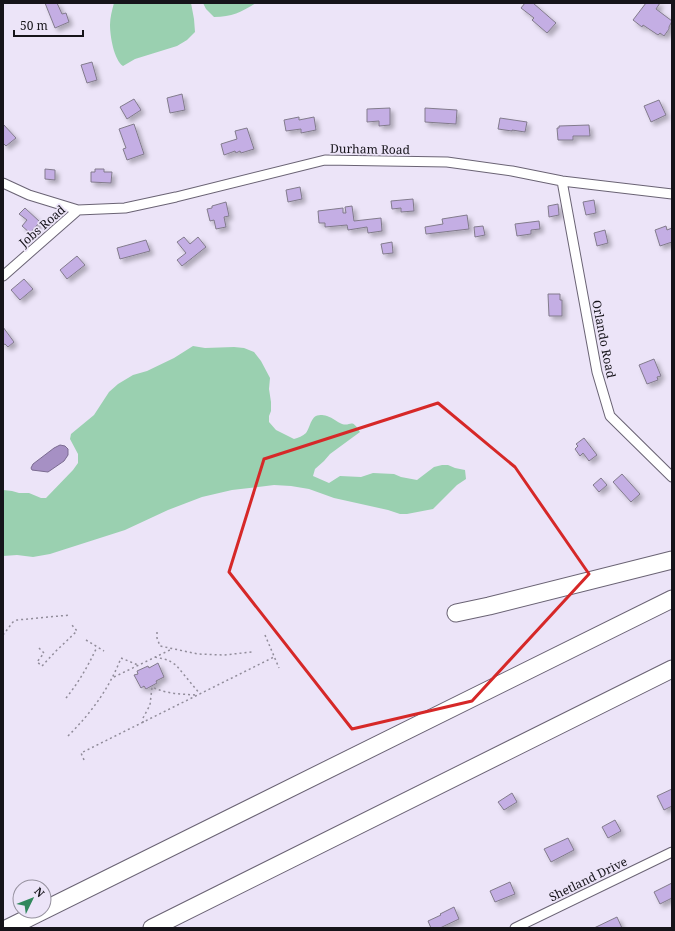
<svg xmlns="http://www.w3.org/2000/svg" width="675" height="931" viewBox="0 0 675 931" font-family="'Noto Serif',serif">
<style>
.green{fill:#9ad0b0}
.water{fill:#a690c4;stroke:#7b6b91}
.building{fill:#c4aee4;stroke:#827b8c;filter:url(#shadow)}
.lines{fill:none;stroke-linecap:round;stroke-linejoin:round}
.street-casing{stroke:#6a6374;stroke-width:11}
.highway-casing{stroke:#6a6374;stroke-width:19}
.path{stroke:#918c9a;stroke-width:1.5;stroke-dasharray:2 3;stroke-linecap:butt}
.street{stroke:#fff;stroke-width:9}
.highway{stroke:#fff;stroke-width:17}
.marked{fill:none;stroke:#d62828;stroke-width:3;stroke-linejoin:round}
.labels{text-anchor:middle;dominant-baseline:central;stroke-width:3.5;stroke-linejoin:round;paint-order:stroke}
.street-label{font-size:12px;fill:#16141a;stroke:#ece4f8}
</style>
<defs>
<filter id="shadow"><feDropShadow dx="3.5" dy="3.5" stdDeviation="2" flood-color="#0004"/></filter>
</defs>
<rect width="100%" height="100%" fill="#ece4f8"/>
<!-- green -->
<path class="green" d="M114,3H191L194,19L195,32L187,40L177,46L135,59L123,66C114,60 110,36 110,25C110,18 112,10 114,3Z
M203,3H256C241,12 232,17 214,17L206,9Z
M193,346L205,348L234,347L244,348L254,352L261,361L270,378L269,389L271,402V411L269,416V422L276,430L294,439C298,438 303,436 306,433C312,425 310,411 327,416C333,418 337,422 342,424C351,427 351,417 360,432L330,454L324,461L315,469L313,476L329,483L340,476L361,477L373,473L394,474L401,477L417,480L434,467L442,465H448L455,468L465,470L466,479L457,485L433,509L407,514H400L388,510L334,498L309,489L291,486L274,485L232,490L202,497L168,510L125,530L50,554L33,557L17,555L3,556V490L12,491L19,493H29L41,498H46L73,470L78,463V454L70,439L71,434L94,415L109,392L118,384L133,375L147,371L174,358Z"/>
<!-- water -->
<path class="water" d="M60,445L65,446L68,449V455L64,461L48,472L32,470L31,468L33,464L54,448Z"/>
<!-- building -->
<path class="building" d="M45,3H57L62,14L66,13L69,22L55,28Z
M525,3H533L556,23L547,33L532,20L534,18L521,8Z
M646,3H660L656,9L672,21L669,27V29L664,36L660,33L658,35L643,25L642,27L633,20Z
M92,62L97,80L87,83L81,65Z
M182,94L185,110L170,113L167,98Z
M134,99L141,110L127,119L120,107Z
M659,100L666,115L651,122L644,106Z
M390,108V125L379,126V121L367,122V109Z
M425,108L457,110L456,124L425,122Z
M299,117V120L314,117L316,130L301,133V129L286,131L284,120Z
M500,118L527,122L525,132L512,130V131L498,129Z
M3,124L16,138L6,146L3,143Z
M134,124L144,154L127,160L123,149L126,148L119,129Z
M589,125L590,136H573V140H558L557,128H559V126Z
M247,128L254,149L241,153L240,151L236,153L235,151L224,155L221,144L237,139L235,131Z
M45,169L55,170V180L45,179Z
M95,169H104V172H112L111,183L91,182V172H95Z
M300,187L302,199L288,202L286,190Z
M413,199L414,211L401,212V208L392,209L391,201Z
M594,200L596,213L586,215L583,202Z
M226,202L229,216L224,217L226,227L216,229L214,220L210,221L207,209L212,208V206Z
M558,204L559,215L549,217L548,206Z
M352,206L354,221L381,218L382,231L368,233L367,227L348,230L347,225L325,227V223H319L318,211L343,208V213H346L345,207Z
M25,208L40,222L30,233L22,226L27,220L19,214Z
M467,215L469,229L426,234L425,227L443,224L442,219Z
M539,221L540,229L531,230V234L517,236L515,224Z
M483,226L485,235L475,237L474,227Z
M666,226L667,230L672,228V242L660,246L655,230Z
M605,230L608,243L597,246L594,233Z
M184,237L190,244L198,237L206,247L182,266L177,260L186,253L177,242Z
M146,240L150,251L120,259L117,248Z
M392,242L393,253L383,254L381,244Z
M77,256L85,265L67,279L60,270Z
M24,279L33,289L20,300L11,290Z
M548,294H560V300H562V316H549Z
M3,327L14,342L8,347L5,344L3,345Z
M654,359L661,376L657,377L658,380L647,384L639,365Z
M584,438L597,455L589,461L583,453L580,456L575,449L578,446L576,444Z
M622,474L640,494L631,502L613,482Z
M601,478L607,485L599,492L593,485Z
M158,663L164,677L156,681L157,683L146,689L144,686L141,688L134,675L138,674L137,671L148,666L149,668Z
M672,789V806L664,810L657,796Z
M512,793L517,802L504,810L498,802Z
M615,820L621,831L608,838L602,827Z
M568,838L574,850L551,862L544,849Z
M510,882L515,894L495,902L490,891Z
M672,883V898L660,904L654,892Z
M454,907L459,919L440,928H431L428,921L441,915L440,914Z
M617,917L622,928H594Z"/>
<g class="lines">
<!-- street casing -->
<g class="street-casing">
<path id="street" d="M562,181L597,372L610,416L672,477
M3,183L29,195L78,210L125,208L176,197L325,160L447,162L512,171L562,181L672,194
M3,276L78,210
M515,928L672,852"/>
</g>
<!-- highway casing -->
<g class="highway-casing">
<path id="highway" d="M456,613L489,606L672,560
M8,928L672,599
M152,928L672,669"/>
</g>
<!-- path -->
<path class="path" d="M157,632V638L160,646L198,654L224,655L252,652
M3,635L13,622L17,620L70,615
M265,635L279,668
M86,640L104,651
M39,648L44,653L37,662L42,666L56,651L77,631L72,625
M155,657L168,660L176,665L200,694
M114,677L172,649
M66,698C79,682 88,666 97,647
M143,723V718L150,705L152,687C167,694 180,694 196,695
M68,736C91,713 109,689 121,658L138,665
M84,760L81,753L274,657"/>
<!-- street -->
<use href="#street" class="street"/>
<!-- highway -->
<use href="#highway" class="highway"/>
</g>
<!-- marked area -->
<path class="marked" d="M438,403L515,467L589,574L472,701L352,729L229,572L264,459Z"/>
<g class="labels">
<!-- street labels -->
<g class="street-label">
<text transform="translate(370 149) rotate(1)">Durham Road</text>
<text transform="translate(42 226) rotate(-41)">Jobs Road</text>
<text transform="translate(604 339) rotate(79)">Orlando Road</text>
<text transform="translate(588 879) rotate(-26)">Shetland Drive</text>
</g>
</g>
<!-- border -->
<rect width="675" height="931" fill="none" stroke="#16141a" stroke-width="8"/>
<!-- north arrow -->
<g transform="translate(32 899) rotate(47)"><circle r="19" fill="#ece4f8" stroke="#96919f"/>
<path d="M0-3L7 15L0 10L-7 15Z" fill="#31885c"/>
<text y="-6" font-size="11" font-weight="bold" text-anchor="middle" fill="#16141a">N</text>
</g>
<!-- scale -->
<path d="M14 30v6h69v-6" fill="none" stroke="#16141a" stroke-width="2"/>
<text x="20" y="30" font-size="12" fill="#16141a" stroke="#ece4f8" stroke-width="3" paint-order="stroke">50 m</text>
</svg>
